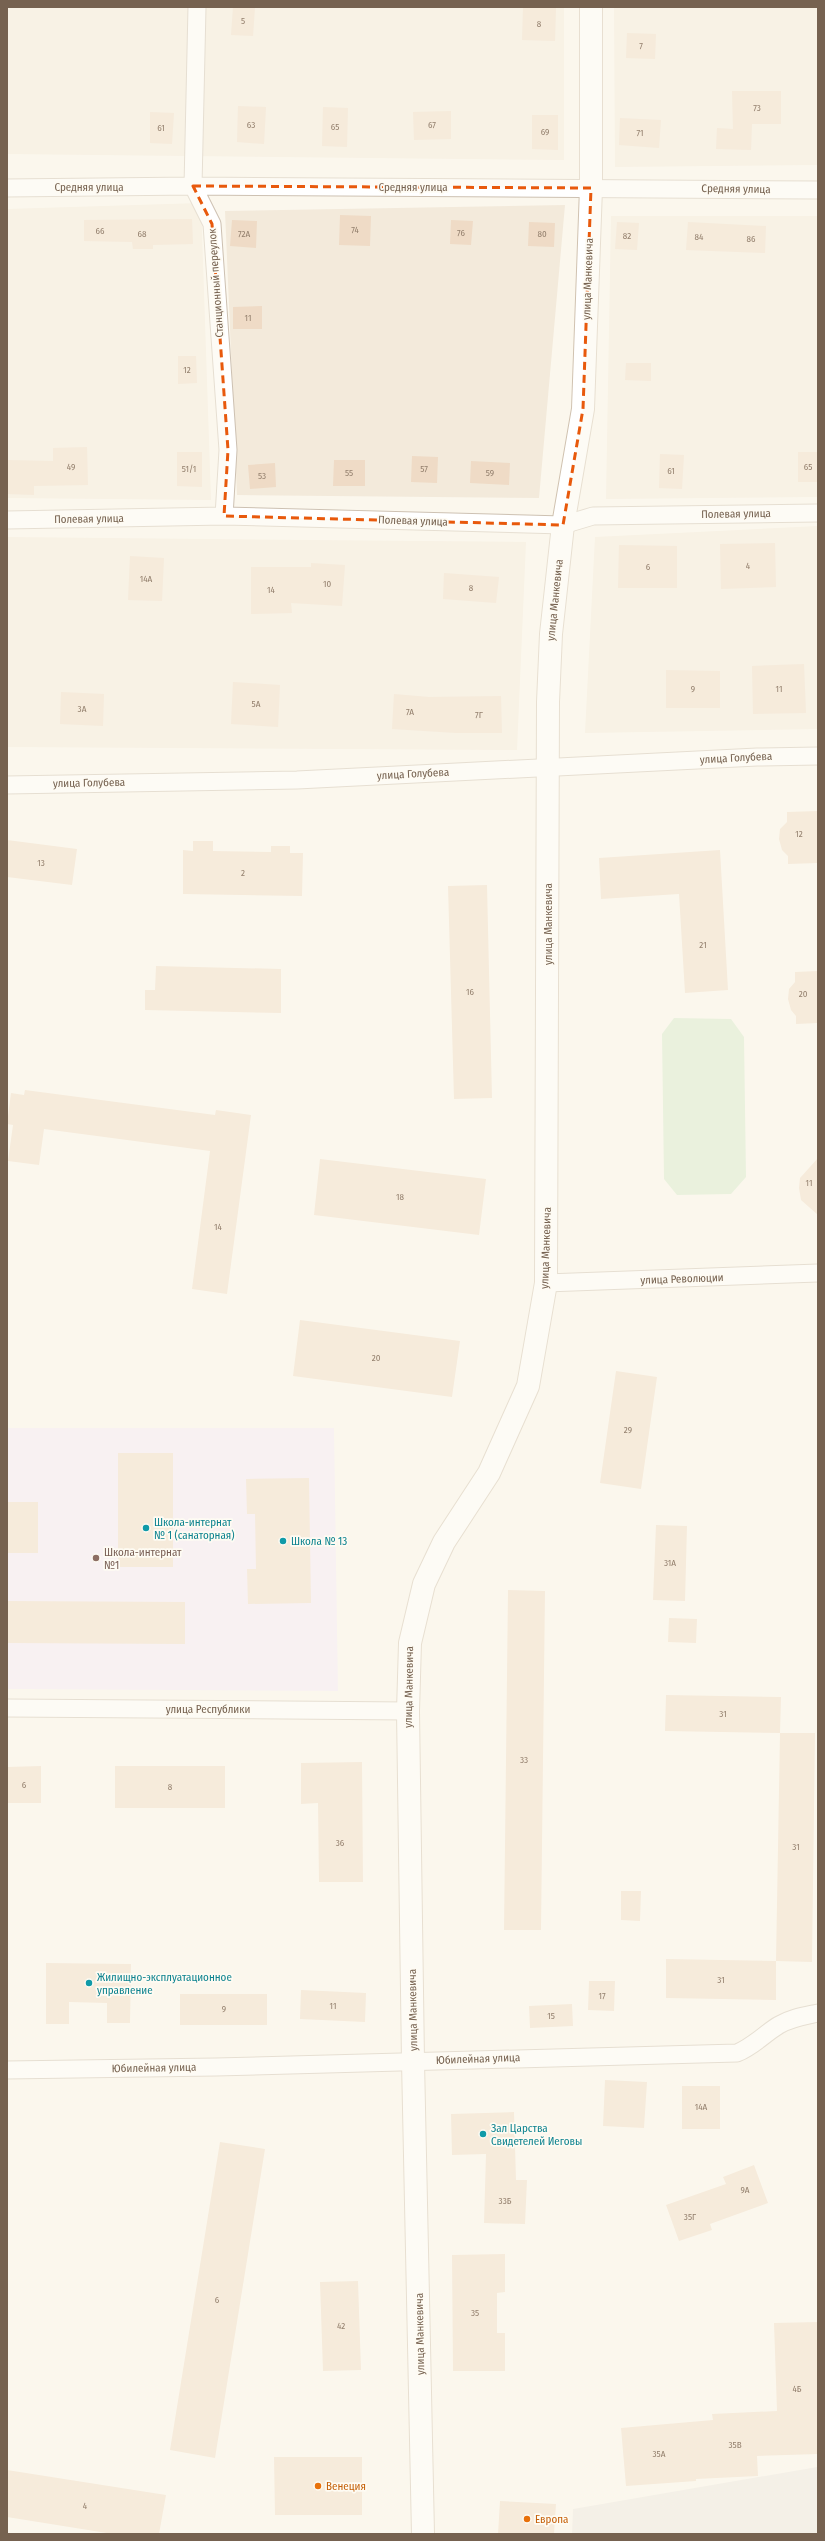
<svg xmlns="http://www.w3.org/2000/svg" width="825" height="2541" viewBox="0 0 825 2541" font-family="'Fira Sans Condensed',sans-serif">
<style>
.residential{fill:#f3eadb}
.industrial{fill:#ece7e1}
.education{fill:#f4e9f8}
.green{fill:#d4e9cb}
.building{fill:#efdbc6}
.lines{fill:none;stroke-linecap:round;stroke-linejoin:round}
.street-casing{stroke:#cdc1b2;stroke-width:19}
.secondary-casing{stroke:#d0c2b0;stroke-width:24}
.street{stroke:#fff;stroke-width:17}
.secondary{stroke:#fff;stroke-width:22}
.marked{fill:none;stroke:#e8590c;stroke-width:3;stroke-dasharray:8 5;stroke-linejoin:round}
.culture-dot{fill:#0f9aa8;stroke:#fefbf3;stroke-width:1.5}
.education-dot{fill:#8d6e63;stroke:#fefbf3;stroke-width:1.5}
.food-dot{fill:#e8710a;stroke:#fefbf3;stroke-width:1.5}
.labels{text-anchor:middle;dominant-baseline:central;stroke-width:3.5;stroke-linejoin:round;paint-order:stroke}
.number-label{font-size:9px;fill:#94806e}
.street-label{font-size:11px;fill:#766250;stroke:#fefbf3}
.culture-label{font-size:11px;fill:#0d838f;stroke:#fefbf3;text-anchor:start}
.education-label{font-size:11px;fill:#785e54;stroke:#fefbf3;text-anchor:start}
.food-label{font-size:11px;fill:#c56008;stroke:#fefbf3;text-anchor:start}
</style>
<rect width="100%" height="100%" fill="#fbf7ed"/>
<!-- residential -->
<path class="residential" d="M7,7H564V160L7,154Z
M614,7H818V165L615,167Z
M201,203L211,500L7,498V209Z
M565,205L539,498L237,495L225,211Z
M611,216H818V497L606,499Z
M818,526V729L585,733L595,537Z
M7,537L526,542L517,750L7,747Z"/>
<!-- industrial -->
<path class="industrial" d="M817,2467L818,2534H572L573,2509Z"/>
<!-- education -->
<path class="education" d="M7,1428H334L338,1691L7,1689Z"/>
<!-- green -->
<path class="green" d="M674,1018L731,1019L744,1037L746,1177L731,1194L677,1195L664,1179L662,1034Z"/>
<!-- building -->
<path class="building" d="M233,7H255L253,36L231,35Z
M523,8H556L555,41L522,40Z
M627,33L656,34L655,59L626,58Z
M732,91H781V124H752L751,150L716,149L717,128L733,129Z
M238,106L266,107L264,144L237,142Z
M323,107L348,108L347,147L322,146Z
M451,111V139L414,140L413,112Z
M150,112L174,113L172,144L150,143Z
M532,115H558V150L532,149Z
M620,118L661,120L659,148L619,145Z
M340,215L371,216L370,246L339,245Z
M192,219L193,244L153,245V249H133L132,242L84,241V220Z
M232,220L257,221L256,248L230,246Z
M451,220L473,221L471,245L450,244Z
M529,222L555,223L554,247L528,246Z
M617,222L639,223L637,250L615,249Z
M688,222L766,226L765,253L686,250Z
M262,306V329H233V307Z
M178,356H196L197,383L178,384Z
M626,363H651V381L625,380Z
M87,447L88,485L34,486V495L7,494V460L53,461V448Z
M177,452H202V487L177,486Z
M798,452H818V482H798Z
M660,454L684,455L682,489L659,488Z
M412,456L438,457L437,483L411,482Z
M334,460H365V486H333Z
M471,461L510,463L509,485L470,483Z
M275,463L276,487L250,489L248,465Z
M775,543L776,587L721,589L720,544Z
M619,545L677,546V588H618Z
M130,556L164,558L162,601L128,600Z
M311,563L345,565L342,606L291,603L292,613L251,614V567H311Z
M444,573L499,577L496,603L443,599Z
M804,664L806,713L753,714L752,666Z
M666,670L720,671V708H666Z
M233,682L280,685L278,727L231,724Z
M61,692L104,694L103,726L60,724Z
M394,694L429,697L501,696L502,733H456L392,729Z
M818,811V863L788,864V856L782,850L779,839L780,829L787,822V812Z
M7,840L77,849L72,885L7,877Z
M193,841H213V851L271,852V846H290V853H303L302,896L183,894V850L193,851Z
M720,850L728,990L685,993L679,894L601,899L599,858Z
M487,885L492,1098L454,1099L448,886Z
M156,966L281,969V1013L145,1010V990H155Z
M818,971V1023L796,1024V1016L791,1010L788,999L789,989L795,982V972Z
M25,1090L215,1115L216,1110L251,1115L227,1294L192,1289L210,1151L44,1129L39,1165L8,1161L13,1125L7,1124L11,1093L24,1095Z
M818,1158V1215L801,1200L799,1188L800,1178Z
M320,1159L486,1179L479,1235L314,1215Z
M300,1320L460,1341L452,1397L293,1376Z
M616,1371L657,1377L641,1489L600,1483Z
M118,1453H173V1567H118Z
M309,1478L311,1603L248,1604L247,1569H256L255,1514H247L246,1479Z
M7,1502H38V1553H7Z
M656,1525L687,1526L685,1601L653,1600Z
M508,1590L545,1591L541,1930H504Z
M7,1601L185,1602V1644L7,1643Z
M669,1618L697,1619L696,1643L668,1642Z
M666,1695L781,1697L780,1733L665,1731Z
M780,1733H815L812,1962L776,1961Z
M362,1762L363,1882H319L318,1803L301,1804V1763Z
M41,1766V1803H7V1767Z
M115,1766H225V1808H115Z
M621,1891H641L640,1921L621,1920Z
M666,1959L776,1961V2000L666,1998Z
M46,1963L131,1964L130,2023H107V2003L69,2002V2024H46Z
M589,1981H615L614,2011L588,2010Z
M301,1990L366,1993L365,2022L300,2019Z
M180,1994H267V2025H180Z
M572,2004L573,2026L530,2028L529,2006Z
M605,2080L647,2082L644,2128L603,2126Z
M682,2086H720V2129H682Z
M514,2112L516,2180H527L525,2224L484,2223L486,2154L452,2155L451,2114Z
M220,2142L265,2149L215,2458L170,2450Z
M754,2165L768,2203L710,2224L712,2230L679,2241L666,2205L726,2184L723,2177Z
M505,2254V2292L497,2293V2333H505V2371H453L452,2255Z
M358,2281L361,2370L323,2371L320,2282Z
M818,2322V2454L757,2456L758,2476L696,2479V2481L626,2486L621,2428L713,2420L712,2414L777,2411L774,2323Z
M274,2457H362V2515H275Z
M7,2470L166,2495L159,2534H113L7,2517Z
M500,2501L556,2504L554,2534H498Z"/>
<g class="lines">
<!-- street casing -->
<g class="street-casing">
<path id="street" d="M197,7L193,186L212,224L228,450L224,516
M7,188L193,186L818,190
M7,520L224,516L563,525L593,516L818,513
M7,785L297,780L757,757L818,756
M546,1283L818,1273
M7,1708L408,1711
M7,2070L216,2067L737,2053C754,2046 764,2034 779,2025C791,2018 804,2016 818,2013"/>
</g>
<!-- secondary casing -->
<g class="secondary-casing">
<path id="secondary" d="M423,2534L413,2061L408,1711L410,1643L424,1584L444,1542L489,1473L528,1386L546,1283L548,702L551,634L563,525L583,409L591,188V7"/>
</g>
<!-- street -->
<use href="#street" class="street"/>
<!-- secondary -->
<use href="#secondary" class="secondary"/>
</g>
<!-- marked area -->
<path d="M0 0H825V2541H0ZM193,186L591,188L583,409L563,525L224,516L228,450L212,224Z" fill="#fbf7ed" fill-opacity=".55" fill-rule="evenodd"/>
<path class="marked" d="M193,186L591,188L583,409L563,525L224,516L228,450L212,224Z"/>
<!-- markers -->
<g class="culture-dot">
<circle cx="146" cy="1528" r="4"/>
<circle cx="283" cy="1541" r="4"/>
<circle cx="89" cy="1983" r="4"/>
<circle cx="483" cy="2134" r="4"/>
</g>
<circle class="education-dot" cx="96" cy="1558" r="4"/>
<g class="food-dot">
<circle cx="318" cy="2486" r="4"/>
<circle cx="527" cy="2519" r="4"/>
</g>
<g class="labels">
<!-- number labels -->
<g class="number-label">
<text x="243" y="21">5</text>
<text x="539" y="24">8</text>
<text x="641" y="46">7</text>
<text x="757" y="108">73</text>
<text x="251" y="125">63</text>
<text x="432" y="125">67</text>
<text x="335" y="127">65</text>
<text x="161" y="128">61</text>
<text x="545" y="132">69</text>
<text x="640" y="133">71</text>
<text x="355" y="230">74</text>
<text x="100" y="231">66</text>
<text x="461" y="233">76</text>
<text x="142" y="234">68</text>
<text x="244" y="234">72А</text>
<text x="542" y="234">80</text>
<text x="627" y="236">82</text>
<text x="699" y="237">84</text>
<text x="751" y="239">86</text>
<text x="248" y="318">11</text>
<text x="187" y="370">12</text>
<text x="71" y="467">49</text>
<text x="808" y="467">65</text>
<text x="189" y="469">51/1</text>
<text x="424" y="469">57</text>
<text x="671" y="471">61</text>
<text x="349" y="473">55</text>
<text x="490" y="473">59</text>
<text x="262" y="476">53</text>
<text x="748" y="566">4</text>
<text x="648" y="567">6</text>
<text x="146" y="579">14А</text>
<text x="327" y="584">10</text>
<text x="471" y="588">8</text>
<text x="271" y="590">14</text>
<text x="693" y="689">9</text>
<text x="779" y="689">11</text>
<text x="256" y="704">5А</text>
<text x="82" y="709">3А</text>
<text x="410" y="712">7А</text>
<text x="479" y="715">7Г</text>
<text x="799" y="834">12</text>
<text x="41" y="863">13</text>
<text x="243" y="873">2</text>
<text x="703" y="945">21</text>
<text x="470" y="992">16</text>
<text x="803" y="994">20</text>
<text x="809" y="1183">11</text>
<text x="400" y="1197">18</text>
<text x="218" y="1227">14</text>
<text x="376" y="1358">20</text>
<text x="628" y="1430">29</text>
<text x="670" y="1563">31А</text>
<text x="723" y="1714">31</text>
<text x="524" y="1760">33</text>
<text x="24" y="1785">6</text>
<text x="170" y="1787">8</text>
<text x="340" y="1843">36</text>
<text x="796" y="1847">31</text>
<text x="721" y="1980">31</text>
<text x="602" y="1996">17</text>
<text x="333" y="2006">11</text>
<text x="224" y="2009">9</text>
<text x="551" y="2016">15</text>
<text x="701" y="2107">14А</text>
<text x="745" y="2190">9А</text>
<text x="505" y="2201">33Б</text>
<text x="690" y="2217">35Г</text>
<text x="217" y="2300">6</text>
<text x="475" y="2313">35</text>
<text x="341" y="2326">42</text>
<text x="797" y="2389">4Б</text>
<text x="735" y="2445">35В</text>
<text x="659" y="2454">35А</text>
<text x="85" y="2506">4</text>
</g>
<!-- street labels -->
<g class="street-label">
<text x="89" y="187">Средняя улица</text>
<text x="413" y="187">Средняя улица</text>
<text transform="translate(736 189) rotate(1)">Средняя улица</text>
<text transform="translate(588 279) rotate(-88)">улица Манкевича</text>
<text transform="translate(216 283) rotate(-94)">Станционный переулок</text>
<text transform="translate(736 514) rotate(-1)">Полевая улица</text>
<text transform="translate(89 519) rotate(-1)">Полевая улица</text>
<text transform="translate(413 521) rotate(2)">Полевая улица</text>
<text transform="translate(555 600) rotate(-84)">улица Манкевича</text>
<text transform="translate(736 758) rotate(-3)">улица Голубева</text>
<text transform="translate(413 774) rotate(-3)">улица Голубева</text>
<text transform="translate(89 783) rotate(-1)">улица Голубева</text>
<text transform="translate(548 924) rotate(-90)">улица Манкевича</text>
<text transform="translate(546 1248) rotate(-88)">улица Манкевича</text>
<text transform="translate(682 1279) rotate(-2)">улица Революции</text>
<text transform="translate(409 1687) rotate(-89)">улица Манкевича</text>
<text x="208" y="1709">улица Республики</text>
<text transform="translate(413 2010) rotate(-91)">улица Манкевича</text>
<text transform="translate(478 2059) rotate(-2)">Юбилейная улица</text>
<text transform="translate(154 2068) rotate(-1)">Юбилейная улица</text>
<text transform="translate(420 2334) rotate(-91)">улица Манкевича</text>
</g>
<!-- culture labels -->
<g class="culture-label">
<text x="154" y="1522">Школа-интернат<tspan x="154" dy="13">№ 1 (санаторная)</tspan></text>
<text x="291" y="1541">Школа № 13</text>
<text x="97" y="1977">Жилищно-эксплуатационное<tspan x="97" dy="13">управление</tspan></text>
<text x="491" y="2128">Зал Царства<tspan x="491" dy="13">Свидетелей Иеговы</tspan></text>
</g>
<!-- education labels -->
<g class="education-label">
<text x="104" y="1552">Школа-интернат<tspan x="104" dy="13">№1</tspan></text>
</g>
<!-- food labels -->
<g class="food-label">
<text x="326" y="2486">Венеция</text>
<text x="535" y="2519">Европа</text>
</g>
</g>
<!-- border -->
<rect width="825" height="2541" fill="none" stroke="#766250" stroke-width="16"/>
</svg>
